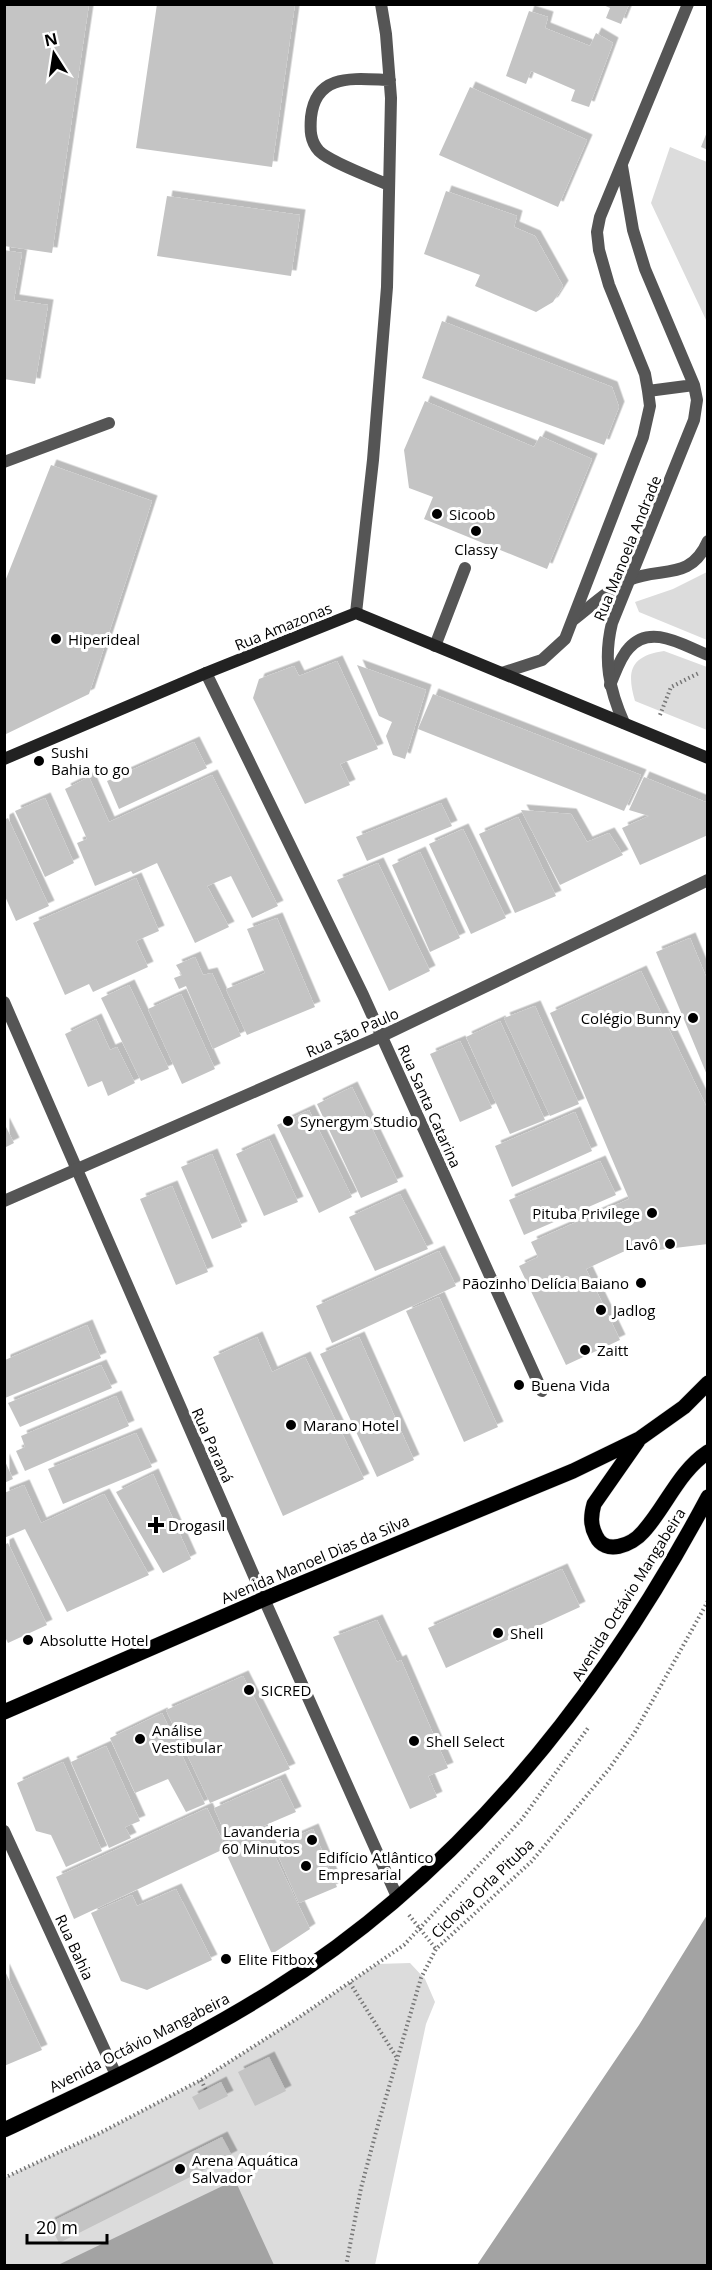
<svg xmlns="http://www.w3.org/2000/svg" width="712" height="2270" viewBox="0 0 712 2270" font-family="'Open Sans',sans-serif">
<style>
.green{fill:#dcdcdc}
.water{fill:#a3a3a3}
.building{fill:#c4c4c4;filter:url(#shadow)}
.lines{fill:none;stroke-linecap:round;stroke-linejoin:round}
.primary-casing{stroke:#dbdbdb;stroke-width:16}
.path{stroke:#777;stroke-width:4;stroke-dasharray:1.5 3;stroke-linecap:butt}
.service{stroke:#555;stroke-width:12}
.minor{stroke:#555;stroke-width:12}
.tertiary{stroke:#555;stroke-width:12}
.secondary{stroke:#222;stroke-width:12}
.primary{stroke:#000;stroke-width:15}
.poi-dot{fill:#000;stroke:#fff;stroke-width:2}
.labels{text-anchor:middle;dominant-baseline:central;stroke-width:6;stroke-linejoin:round;paint-order:stroke}
.poi-label{font-size:15px;fill:#000;stroke:#fff;text-anchor:start}
.street-label{font-size:15px;fill:#000;stroke:#fff}
</style>
<defs>
<filter id="shadow"><feDropShadow dx="5.5" dy="-5.5" stdDeviation="0" flood-color="#0004"/></filter>
</defs>
<rect width="100%" height="100%" fill="#fff"/>
<!-- green -->
<path class="green" d="M670,147L707,162V322L651,203Z
M707,572V640L639,612L635,602L673,589Z
M664,651L707,667V730L635,701C626,670 631,656 664,651Z
M410,1963L425,1979L435,2002L426,2024L375,2265H5L4,2178L100,2133L201,2080L295,2020L377,1964Z"/>
<!-- water -->
<path class="water" d="M707,1915V2265H477L639,2025Z
M235,2180L274,2265H58Z"/>
<!-- building -->
<path class="building" d="M4,4H89L52,253L4,246Z
M157,4H295L272,167L136,148Z
M601,4H629L621,24L606,18L610,8Z
M529,11L548,17L545,28L590,46L596,33L613,43L589,107L571,101L575,90L531,71L526,84L506,76Z
M470,87L587,140L558,207L439,155Z
M707,132H708V150L701,147Z
M446,191L517,216L514,227L535,236L563,286L553,302L536,312L475,286L480,275L424,254Z
M167,196L300,215L291,276L157,256Z
M4,250L22,253L14,300L48,305L35,384L4,379Z
M442,321L612,387L619,407L604,445L422,378Z
M425,401L534,447L540,436L592,459L547,569L424,519L433,497L409,488L404,450Z
M51,465L152,501L89,694L4,735V584Z
M337,661L378,749L340,764L350,785L305,804L253,698L259,679L294,666L299,676Z
M357,665L426,690L405,759L393,755L386,736L392,722L379,716Z
M433,694L641,775L624,811L418,729Z
M194,742L207,768L119,809L107,781Z
M212,775L278,906L252,918L231,876L207,886L229,927L195,943L157,863L133,874L131,871L95,886L77,843L87,839L65,789L89,777L109,822Z
M644,777L708,803V835L640,865L622,828L649,816L629,810Z
M45,798L74,863L45,877L15,811Z
M441,803L452,826L367,861L356,837Z
M521,810L571,814L587,842L609,833L623,855L560,885Z
M518,817L556,896L515,913L479,834Z
M8,818L49,906L16,921L4,894V820Z
M463,829L506,918L471,934L429,844Z
M420,852L460,938L430,952L392,865Z
M378,863L430,971L389,991L337,880Z
M136,878L159,931L136,941L148,967L93,992L89,984L65,995L33,923Z
M277,918L315,1007L247,1035L226,989L265,973L247,929Z
M690,938L707,979V1075L656,952Z
M195,957L203,975L212,973L241,1036L213,1049L186,986L179,989L174,978L182,975L176,965Z
M641,971L708,1110V1244L658,1250L653,1238L586,1269L620,1340L566,1365L519,1266L538,1257L531,1242L629,1199L550,1013Z
M129,985L169,1069L141,1081L101,998Z
M181,994L215,1069L182,1084L148,1009Z
M535,1006L579,1104L550,1116L504,1018Z
M96,1019L110,1050L117,1047L135,1083L108,1096L102,1081L88,1087L65,1034Z
M500,1021L545,1120L510,1134L466,1037Z
M460,1041L492,1108L460,1122L430,1054Z
M352,1087L398,1182L361,1198L317,1104Z
M309,1110L352,1197L319,1213L277,1125Z
M575,1112L592,1151L512,1187L495,1146Z
M4,1123L14,1143L4,1148Z
M269,1139L298,1202L264,1216L236,1154Z
M212,1154L242,1227L212,1239L181,1167Z
M600,1161L616,1195L524,1235L509,1200Z
M172,1186L208,1272L176,1285L140,1199Z
M400,1194L428,1249L375,1271L349,1217Z
M439,1251L456,1286L332,1343L316,1306Z
M439,1297L498,1427L464,1442L406,1311Z
M87,1325L101,1358L5,1398V1360Z
M257,1337L272,1372L305,1357L364,1479L283,1516L213,1357Z
M359,1337L414,1460L377,1477L320,1354Z
M101,1365L112,1388L20,1427L8,1403Z
M116,1396L129,1426L25,1471L16,1451L25,1447L21,1436Z
M136,1433L152,1467L63,1504L48,1469Z
M4,1459L13,1479L4,1483Z
M153,1474L191,1559L163,1573L116,1492Z
M24,1485L41,1523L104,1494L149,1575L67,1612L25,1529L4,1538V1493Z
M8,1543L47,1625L8,1643L4,1635V1545Z
M562,1569L580,1607L446,1668L428,1628Z
M377,1620L397,1662L401,1660L448,1768L428,1776L437,1797L410,1809L333,1637Z
M243,1676L290,1769L210,1803L166,1710Z
M162,1713L205,1804L186,1812L168,1779L135,1793L110,1738Z
M106,1746L140,1821L125,1827L131,1838L109,1848L71,1762Z
M63,1762L102,1851L66,1867L51,1835L36,1831L17,1783Z
M280,1779L296,1812L261,1827L310,1929L272,1954L226,1853L232,1849L214,1808Z
M207,1808L226,1848L74,1919L56,1877Z
M313,1829L337,1887L299,1903L274,1846Z
M176,1889L212,1960L147,1990L121,1981L91,1913L132,1895L137,1906Z
M4,1969L42,2050L4,2066Z
M269,2057L286,2091L255,2106L238,2072Z
M221,2082L228,2096L199,2110L192,2097Z
M222,2137L232,2156L59,2243L49,2223Z"/>
<g class="lines">
<!-- primary casing -->
<g class="primary-casing">
<path id="primary" d="M638,1441L594,1504C591,1515 590,1525 596,1536C605,1556 632,1545 643,1532C666,1507 678,1472 708,1452
M4,1712L264,1599L573,1471L639,1439L684,1407L708,1383
M4,2130C95,2087 186,2045 272,1991C462,1872 603,1694 708,1497"/>
</g>
<!-- path -->
<path class="path" d="M660,715L671,687L699,673
M409,1915L436,1949
M350,1983L397,2058
M201,2080L206,2090
M4,2178L100,2133L201,2080L295,2020L404,1945L522,1819L588,1728
M346,2266L361,2188L379,2121L421,1978L436,1949L531,1862L609,1769L635,1732L708,1601"/>
<!-- service -->
<path class="service" d="M389,185C373,178 330,162 319,151C310,141 310,130 311,117C316,72 355,79 390,80
M4,462L109,423
M356,613L373,460L387,287L391,98L386,34L381,4
M573,620C590,607 610,588 629,580C661,566 690,582 708,541
M435,646L465,568
M610,685C615,674 620,657 629,648C651,623 684,646 708,655"/>
<!-- minor -->
<path class="minor" d="M622,166L633,230L645,269L694,385L697,400L694,420L612,623C603,660 609,689 624,723
M648,391L694,385
M206,673L363,995L542,1391
M502,673L542,660L565,639L643,437L650,406L648,391L645,374L609,285L599,250L597,232L600,217L688,4
M4,1002L264,1599L398,1899"/>
<!-- tertiary -->
<path class="tertiary" d="M4,1201L382,1036L708,880
M4,1831L117,2077"/>
<!-- secondary -->
<path class="secondary" d="M4,759L206,673L356,613L708,758"/>
<!-- primary -->
<use href="#primary" class="primary"/>
</g>
<!-- markers -->
<g class="poi-dot">
<circle cx="437" cy="514" r="6"/>
<circle cx="476" cy="531" r="6"/>
<circle cx="56" cy="639" r="6"/>
<circle cx="39" cy="761" r="6"/>
<circle cx="693" cy="1018" r="6"/>
<circle cx="288" cy="1121" r="6"/>
<circle cx="652" cy="1213" r="6"/>
<circle cx="670" cy="1244" r="6"/>
<circle cx="641" cy="1283" r="6"/>
<circle cx="601" cy="1310" r="6"/>
<circle cx="585" cy="1350" r="6"/>
<circle cx="519" cy="1385" r="6"/>
<circle cx="291" cy="1425" r="6"/>
<path d="M153 1516h6v6h6v6h-6v6h-6v-6h-6v-6h6z"/>
<circle cx="498" cy="1633" r="6"/>
<circle cx="28" cy="1640" r="6"/>
<circle cx="249" cy="1690" r="6"/>
<circle cx="140" cy="1739" r="6"/>
<circle cx="414" cy="1741" r="6"/>
<circle cx="312" cy="1840" r="6"/>
<circle cx="306" cy="1866" r="6"/>
<circle cx="226" cy="1959" r="6"/>
<circle cx="180" cy="2169" r="6"/>
</g>
<g class="labels">
<!-- poi labels -->
<g class="poi-label">
<text x="449" y="514">Sicoob</text>
<text x="476" y="549" text-anchor="middle">Classy</text>
<text x="68" y="639">Hiperideal</text>
<text x="51" y="752">Sushi<tspan x="51" dy="17">Bahia to go</tspan></text>
<text x="681" y="1018" text-anchor="end">Colégio Bunny</text>
<text x="300" y="1121">Synergym Studio</text>
<text x="640" y="1213" text-anchor="end">Pituba Privilege</text>
<text x="658" y="1244" text-anchor="end">Lavô</text>
<text x="629" y="1283" text-anchor="end">Pãozinho Delícia Baiano</text>
<text x="613" y="1310">Jadlog</text>
<text x="597" y="1350">Zaitt</text>
<text x="531" y="1385">Buena Vida</text>
<text x="303" y="1425">Marano Hotel</text>
<text x="168" y="1525">Drogasil</text>
<text x="510" y="1633">Shell</text>
<text x="40" y="1640">Absolutte Hotel</text>
<text x="261" y="1690">SICRED</text>
<text x="152" y="1730">Análise<tspan x="152" dy="17">Vestibular</tspan></text>
<text x="426" y="1741">Shell Select</text>
<text x="300" y="1831" text-anchor="end">Lavanderia<tspan x="300" dy="17">60 Minutos</tspan></text>
<text x="318" y="1857">Edifício Atlântico<tspan x="318" dy="17">Empresarial</tspan></text>
<text x="238" y="1959">Elite Fitbox</text>
<text x="192" y="2160">Arena Aquática<tspan x="192" dy="17">Salvador</tspan></text>
</g>
<!-- street labels -->
<g class="street-label">
<text transform="translate(627 548) rotate(-68)">Rua Manoela Andrade</text>
<text transform="translate(283 626) rotate(-22)">Rua Amazonas</text>
<text transform="translate(352 1032) rotate(-24)">Rua São Paulo</text>
<text transform="translate(430 1106) rotate(66)">Rua Santa Catarina</text>
<text transform="translate(213 1445) rotate(66)">Rua Paraná</text>
<text transform="translate(315 1559) rotate(-23)">Avenida Manoel Dias da Silva</text>
<text transform="translate(628 1594) rotate(-58)">Avenida Octávio Mangabeira</text>
<text transform="translate(482 1888) rotate(-44)">Ciclovia Orla Pituba</text>
<text transform="translate(75 1947) rotate(65)">Rua Bahia</text>
<text transform="translate(139 2042) rotate(-27)">Avenida Octávio Mangabeira</text>
</g>
</g>
<!-- border -->
<rect width="712" height="2270" fill="none" stroke="#000000" stroke-width="12"/>
<!-- north arrow -->
<g transform="translate(54 54) rotate(348)" stroke="#ffffff" stroke-width="4.5" paint-order="stroke">
<path d="M0-4.5L10 22L0 15L-10 22Z" fill="#000000"/>
<text y="-9" font-size="16" font-weight="bold" text-anchor="middle" fill="#000000">N</text>
</g>
<!-- scale -->
<path d="M27 2234v9h80v-9" fill="none" stroke="#000000" stroke-width="3"/>
<text x="36" y="2234" font-size="18" fill="#000000" stroke="#ffffff" stroke-width="4.5" paint-order="stroke">20 m</text>
</svg>
